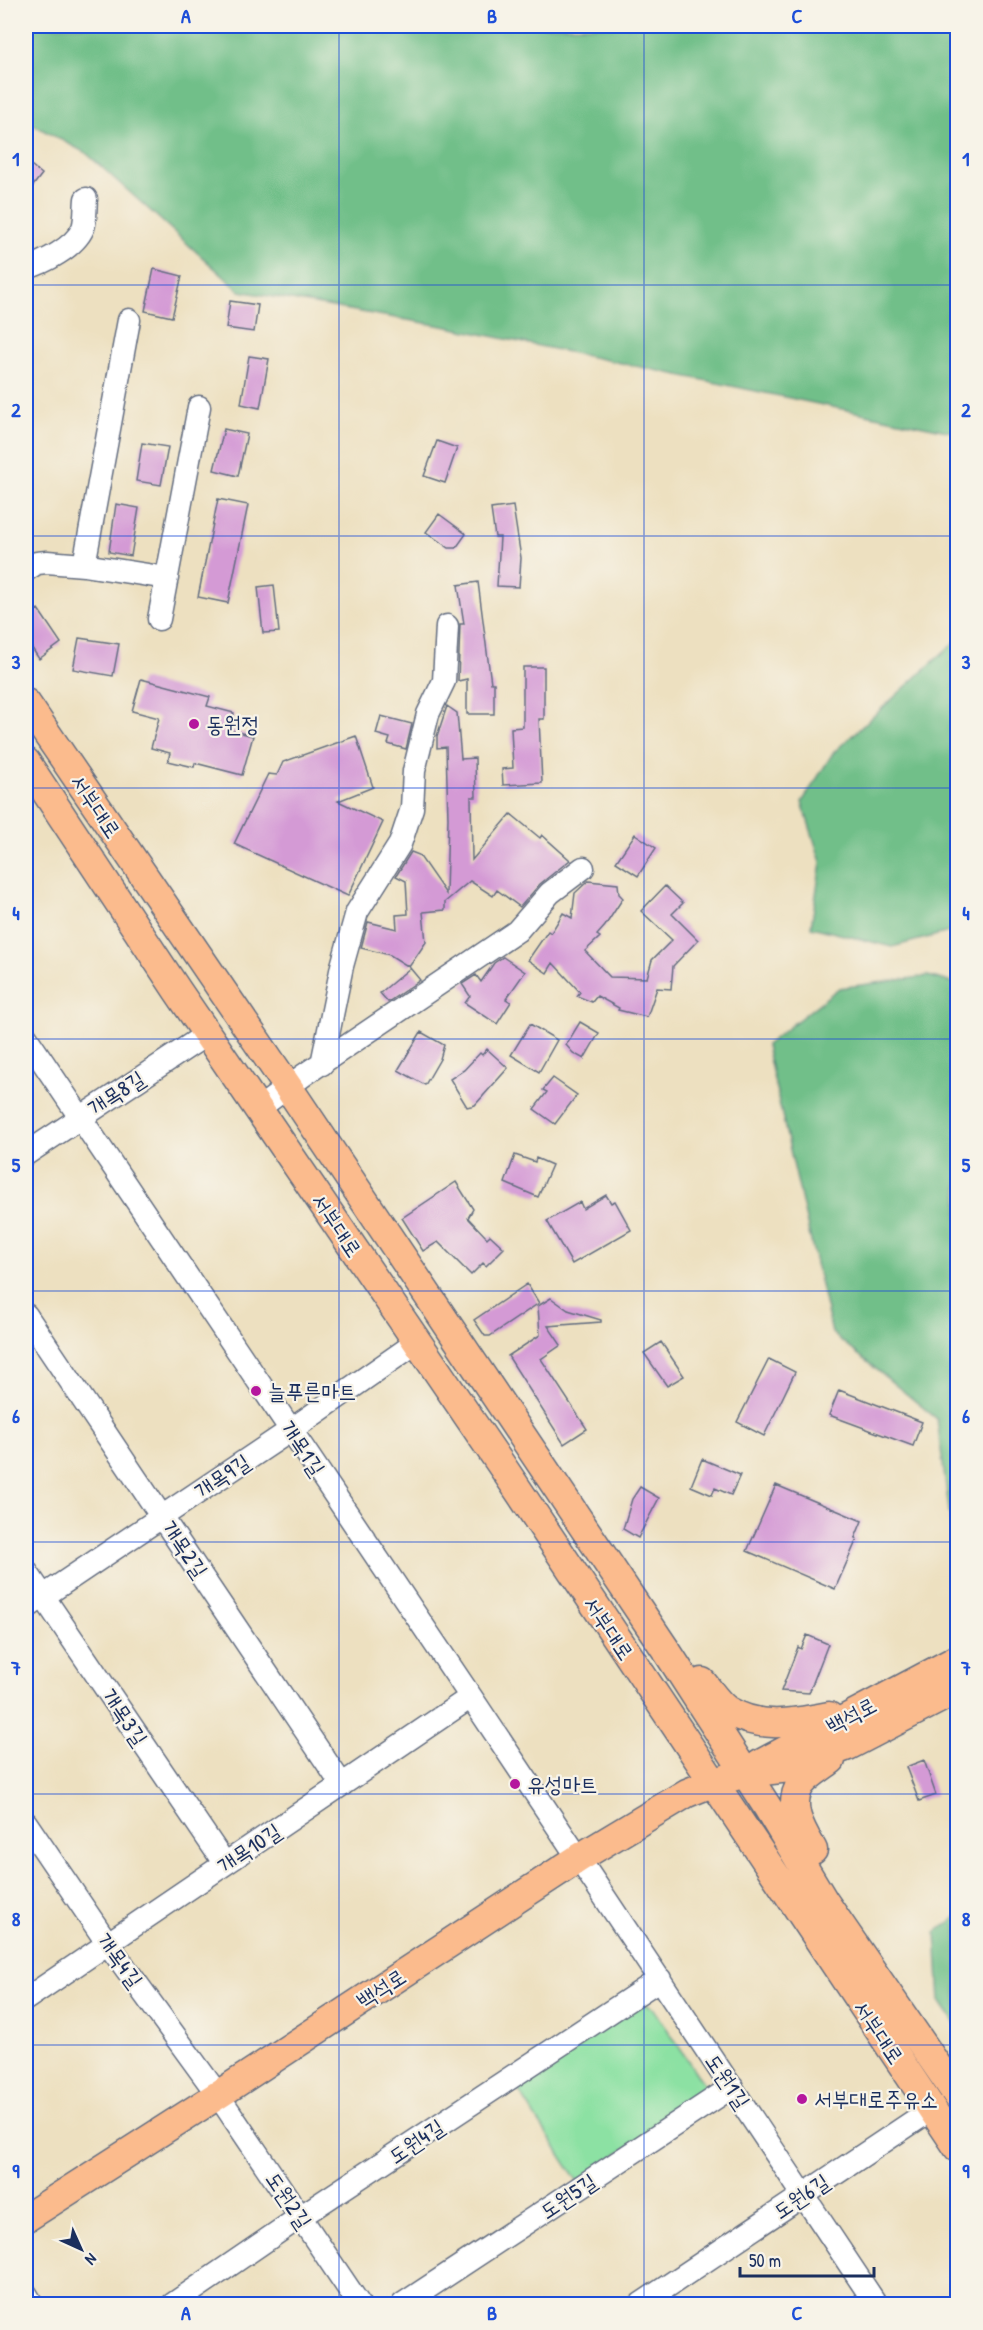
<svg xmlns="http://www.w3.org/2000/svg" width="983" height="2330" viewBox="0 0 983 2330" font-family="'Patrick Hand','Poor Story',sans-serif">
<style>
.green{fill:#8ce1a3;stroke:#548880;stroke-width:1.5}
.forest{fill:#71bf89;stroke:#467774;stroke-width:1.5}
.building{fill:#d49ad5}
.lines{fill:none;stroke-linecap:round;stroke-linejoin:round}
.minor-casing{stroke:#646d80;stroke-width:25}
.major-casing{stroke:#646d80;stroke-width:31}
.minor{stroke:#fff;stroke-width:22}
.major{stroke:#fbbb8d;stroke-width:28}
.grid{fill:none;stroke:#1d4ed8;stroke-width:1.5;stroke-opacity:0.55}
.poi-dot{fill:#b5179e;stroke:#f7f3e8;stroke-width:2}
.labels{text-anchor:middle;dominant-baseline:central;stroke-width:4.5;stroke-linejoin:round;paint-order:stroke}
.poi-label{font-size:22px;fill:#1b2f5e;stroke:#f7f3e8;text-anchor:start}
.street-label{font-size:22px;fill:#1b2f5e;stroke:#f7f3e8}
.neatline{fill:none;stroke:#1d4ed8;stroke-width:2}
.grid-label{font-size:20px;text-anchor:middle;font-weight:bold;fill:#1d4ed8}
</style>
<rect width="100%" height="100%" fill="#f7f3e8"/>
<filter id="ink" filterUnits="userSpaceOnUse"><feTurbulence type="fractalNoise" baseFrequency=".0167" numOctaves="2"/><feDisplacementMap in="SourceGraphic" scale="12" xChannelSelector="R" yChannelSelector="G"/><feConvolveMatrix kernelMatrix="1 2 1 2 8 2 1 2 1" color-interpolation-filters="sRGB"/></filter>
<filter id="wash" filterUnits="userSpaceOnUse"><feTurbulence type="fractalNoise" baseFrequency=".008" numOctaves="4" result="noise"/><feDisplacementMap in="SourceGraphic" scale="24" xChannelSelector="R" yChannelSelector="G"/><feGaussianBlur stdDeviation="1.35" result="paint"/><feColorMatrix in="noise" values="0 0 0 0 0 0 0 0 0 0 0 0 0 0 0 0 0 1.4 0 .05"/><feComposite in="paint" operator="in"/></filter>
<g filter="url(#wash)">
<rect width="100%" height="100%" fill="#ede0c0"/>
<!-- green -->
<path class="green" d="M645,2004L654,2009L706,2088L705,2093L578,2182L517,2088L634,2006Z"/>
<!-- forest -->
<path class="forest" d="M26,26H957V433L448,327L240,291L86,153L26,121Z
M957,640V930L892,947L811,927L821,862L802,802L833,753Z
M928,976L958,984V1532L952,1533L937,1419L832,1333L766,1045L839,988Z
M957,1917V2026L940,2001L936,1932Z"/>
<g id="blocks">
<!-- building -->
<path class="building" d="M26,161L42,174L26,195Z
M154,269L182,276L172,317L145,311Z
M230,301L258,305L254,332L226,328Z
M249,356L269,359L260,408L241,404Z
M224,429L247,434L238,476L214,470Z
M437,441L457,448L445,483L424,476Z
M142,443L168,447L161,485L136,481Z
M218,499L248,505L228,603L198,597Z
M116,504L139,508L131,556L109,552Z
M513,506L521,558L519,587L497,586L500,537H495L491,509Z
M439,514L466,534L456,548H449L426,532Z
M478,582L491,683H494V714H467V679L458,681L460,624H464L458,585Z
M274,585L279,632L263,633L258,587Z
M38,609L61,643L39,659L26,639V618Z
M79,638L119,644L113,676L73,669Z
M523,667H544V719H539L542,783L503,785L502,769L513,768L511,728L523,727Z
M141,679L210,697L207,706L234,713L230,730L253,736L242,775L195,763L194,767L168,761L170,753L151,748L159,718L132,711Z
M447,706L457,713L461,759L475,758L476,797H471L472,860L511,814L540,838L542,835L570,860L540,884L520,907L497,890L493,896L470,881L445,902V910L423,912L426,942L409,967L390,955L361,948L368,922L397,929L396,915L408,914L406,881L396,876L411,852L419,855L446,894L448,818L446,747L437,748V736Z
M381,716L412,724L406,749L388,744L390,738L376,734Z
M356,736L373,787L338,801L383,822L348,896L234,844L268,774L277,775L283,762Z
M635,834L656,848L638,876L616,862Z
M588,881L618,884L619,894L623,898L605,926L597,935L600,937L585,951L610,977L647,978L652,960L672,940L641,911L665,886L683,903L672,914L698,940L673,966L671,989L657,988L647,1017L618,1010L619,1008L597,996L592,1002L577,996L580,992L553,963L547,973L528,960L548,931L551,933L563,913L572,918L575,893Z
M503,957L525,972L506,999L511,1002L497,1024L465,1003L470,996L462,984L476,975L481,982L494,963Z
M410,968L420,980L388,1002L380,993Z
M580,1022L599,1033L584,1059L573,1053L566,1045Z
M530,1024L557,1040L539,1072L511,1055Z
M421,1032L444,1045L440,1059L425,1085L398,1070Z
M487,1049L508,1068L475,1105L467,1107L450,1079L464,1070L480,1053L482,1055Z
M553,1078L577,1095L555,1124L534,1109L547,1092L543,1090Z
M515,1155L535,1162L536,1158L552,1165L538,1197L505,1183Z
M456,1182L473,1209L468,1218L487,1238L490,1235L504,1248L486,1266L483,1263L471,1275L438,1242L423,1251L402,1218Z
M606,1195L611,1203L615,1201L631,1230L572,1264L547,1221L580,1202L583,1209Z
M527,1284L539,1303L490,1336H485L474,1320Z
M551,1298L568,1310L601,1320V1322L548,1326L561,1345L541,1359L587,1429L564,1444L508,1356L540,1335L538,1306Z
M661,1342L684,1376L667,1386L644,1353Z
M769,1359L795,1372L764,1436L737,1422Z
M839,1390L922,1422L913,1446L829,1415Z
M702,1459L740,1475L731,1495L715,1488L712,1495L691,1486Z
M776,1485L862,1521L855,1538L857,1539L835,1589L747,1551Z
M640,1487L659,1498L638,1538L623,1529L632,1499Z
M807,1635L828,1644L809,1693L781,1691L798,1647L801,1649Z
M924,1760L936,1795L919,1801L906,1767Z"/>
</g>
</g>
<g filter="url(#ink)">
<use href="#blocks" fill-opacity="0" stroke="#646d80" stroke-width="1.5"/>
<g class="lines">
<!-- minor casing -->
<g class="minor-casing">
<path id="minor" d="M26,268C44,263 75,247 83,228C86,220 85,208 86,199
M84,565L129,320
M26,570L37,563L47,562L84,565L167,578
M159,619L199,407
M26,1037L471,1697L876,2304
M322,1064L342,966L357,912L400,844L412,808L414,771L428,714L444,681L447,626
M258,1109L304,1075L517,931L550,893L583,868
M26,1154L207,1034
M26,1315L342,1785
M26,1571L225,1864
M26,1608L291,1430L417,1342
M26,1823L108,1944L218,2095L359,2304
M26,1999L471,1697
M26,2294L32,2304
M173,2304L300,2217L660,1979
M403,2304L732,2087
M641,2304L932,2109"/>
</g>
<!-- major casing -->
<g class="major-casing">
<path id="major" d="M26,703L288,1087L668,1653L768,1808L824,1901L958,2096
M26,762L177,990L502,1466L958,2148
M702,1682C709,1690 718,1704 727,1710C760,1730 793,1723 829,1716
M760,1764L958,1659
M813,1850C802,1831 786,1806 801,1784C808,1775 822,1767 831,1760
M26,2218L218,2095L579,1858L687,1793L712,1783L745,1773L790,1768L848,1746L958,1689"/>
</g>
<!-- minor -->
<use href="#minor" class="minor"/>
<!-- major -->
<use href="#major" class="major"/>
</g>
</g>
<!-- grid -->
<path class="grid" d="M339,26V2304M644,26V2304M26,285H958M26,536H958M26,788H958M26,1039H958M26,1291H958M26,1542H958M26,1794H958M26,2045H958"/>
<!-- markers -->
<g class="poi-dot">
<circle cx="194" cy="724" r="6"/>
<circle cx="256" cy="1391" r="6"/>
<circle cx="515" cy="1784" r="6"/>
<circle cx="802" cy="2099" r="6"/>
</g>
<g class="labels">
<!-- poi labels -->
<g class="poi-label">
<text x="206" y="724">동원정</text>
<text x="268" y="1391">늘푸른마트</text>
<text x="527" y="1784">유성마트</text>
<text x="814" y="2099">서부대로주유소</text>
</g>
<!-- street labels -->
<g class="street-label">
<text transform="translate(96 806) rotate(56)">서부대로</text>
<text transform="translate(116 1093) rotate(-33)">개목8길</text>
<text transform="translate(337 1225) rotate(56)">서부대로</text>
<text transform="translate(303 1448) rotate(56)">개목1길</text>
<text transform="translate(222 1476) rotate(-34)">개목9길</text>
<text transform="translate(185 1549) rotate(56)">개목2길</text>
<text transform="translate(609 1628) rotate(56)">서부대로</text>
<text transform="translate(851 1715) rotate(-28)">백석로</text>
<text transform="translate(125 1717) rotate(56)">개목3길</text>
<text transform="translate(249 1848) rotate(-34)">개목10길</text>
<text transform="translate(120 1960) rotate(54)">개목4길</text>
<text transform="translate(381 1988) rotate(-33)">백석로</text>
<text transform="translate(879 2032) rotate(56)">서부대로</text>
<text transform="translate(728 2081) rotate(56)">도원1길</text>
<text transform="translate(416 2141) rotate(-34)">도원4길</text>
<text transform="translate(568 2196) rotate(-34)">도원5길</text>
<text transform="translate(801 2196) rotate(-34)">도원6길</text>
<text transform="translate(289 2200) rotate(56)">도원2길</text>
</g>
</g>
<!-- margin -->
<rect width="983" height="2330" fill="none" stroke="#f7f3e8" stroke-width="66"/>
<!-- north arrow -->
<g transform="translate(81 2249) rotate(135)" stroke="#f7f3e8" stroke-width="4.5" paint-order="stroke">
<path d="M0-4.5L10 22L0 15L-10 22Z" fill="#1b2f5e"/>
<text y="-9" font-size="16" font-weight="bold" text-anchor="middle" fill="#1b2f5e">N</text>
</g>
<!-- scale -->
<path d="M740 2267v9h134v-9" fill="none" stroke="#1b2f5e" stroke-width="3"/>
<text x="749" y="2267" font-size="18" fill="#1b2f5e" stroke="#f7f3e8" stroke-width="4.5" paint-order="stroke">50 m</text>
<rect x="33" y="33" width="917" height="2264" class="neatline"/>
<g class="grid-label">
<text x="186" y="23">A</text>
<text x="492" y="23">B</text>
<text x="797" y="23">C</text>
<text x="16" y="166">1</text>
<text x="966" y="166">1</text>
<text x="16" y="417">2</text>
<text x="966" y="417">2</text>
<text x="16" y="669">3</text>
<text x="966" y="669">3</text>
<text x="16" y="920">4</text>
<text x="966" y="920">4</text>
<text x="16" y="1172">5</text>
<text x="966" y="1172">5</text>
<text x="16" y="1423">6</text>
<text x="966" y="1423">6</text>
<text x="16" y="1675">7</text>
<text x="966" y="1675">7</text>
<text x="16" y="1926">8</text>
<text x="966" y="1926">8</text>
<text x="16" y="2178">9</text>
<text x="966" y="2178">9</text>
<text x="186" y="2320">A</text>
<text x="492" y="2320">B</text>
<text x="797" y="2320">C</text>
</g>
</svg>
